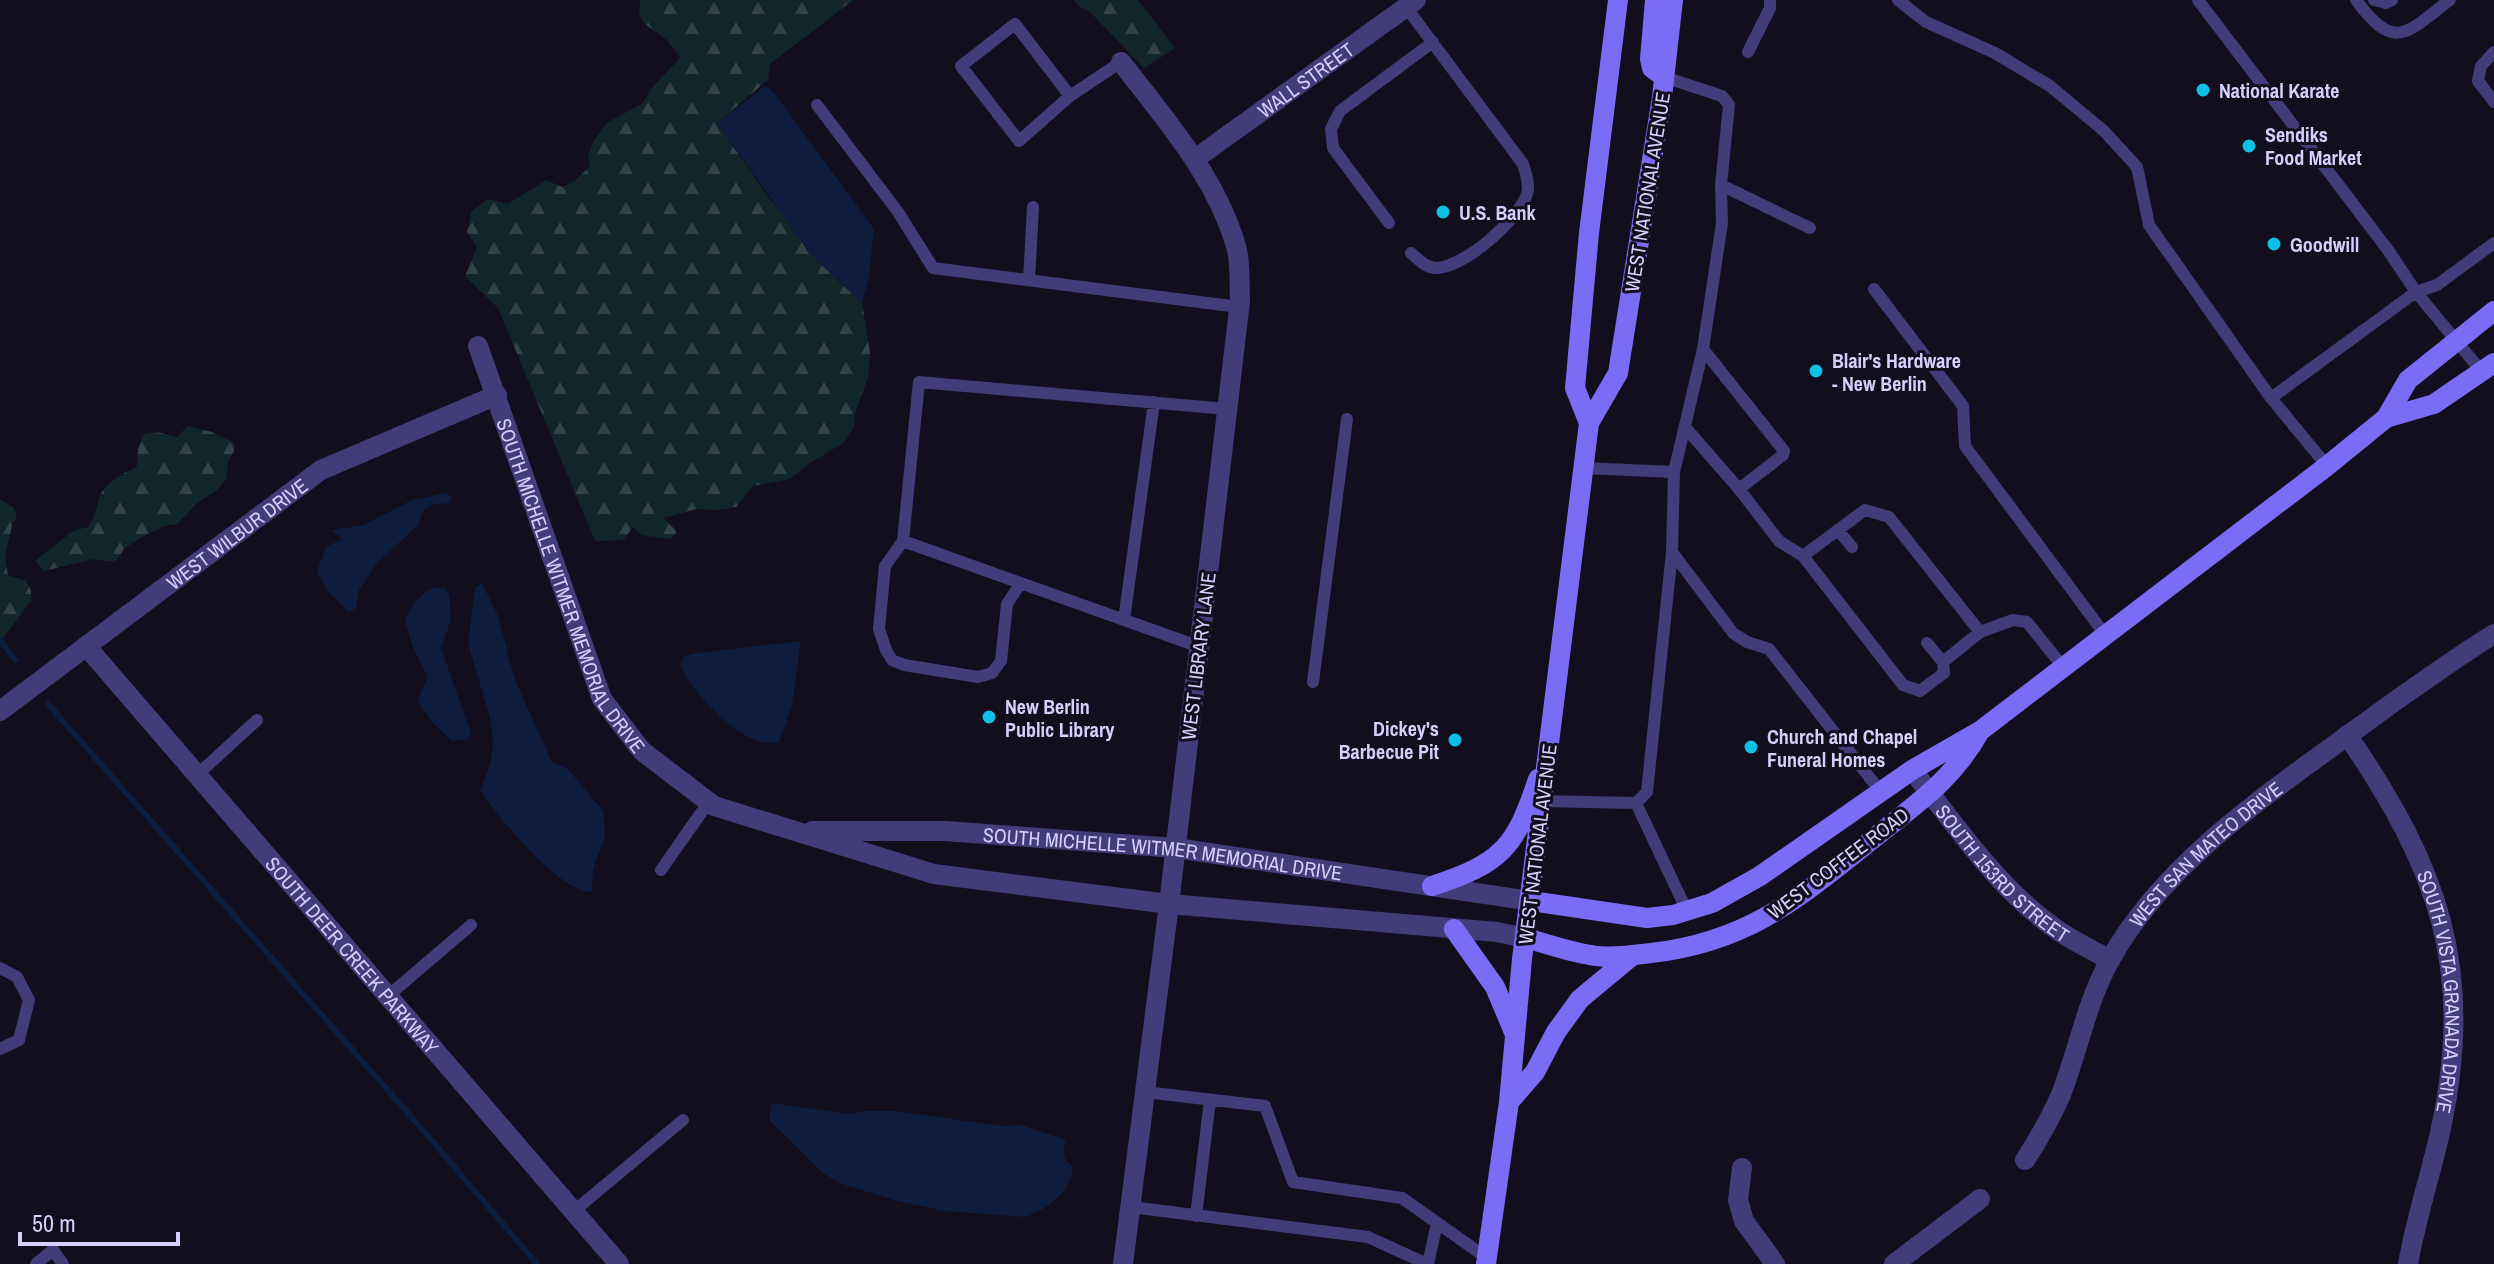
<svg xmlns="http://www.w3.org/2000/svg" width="2494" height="1264" viewBox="0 0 2494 1264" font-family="'Archivo Narrow',sans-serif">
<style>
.forest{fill:url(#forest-firs)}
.water{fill:#0e1c3d}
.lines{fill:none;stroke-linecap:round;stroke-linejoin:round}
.stream{stroke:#0e1c3d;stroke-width:6}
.lane{stroke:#433c7a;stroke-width:12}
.street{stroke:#433c7a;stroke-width:20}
.secondary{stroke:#7b6cf5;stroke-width:20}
.poi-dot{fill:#10bfe6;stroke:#120e1e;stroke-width:3}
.labels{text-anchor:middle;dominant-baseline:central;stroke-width:6;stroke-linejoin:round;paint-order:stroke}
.street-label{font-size:20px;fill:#d7cefc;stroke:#120e1e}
.poi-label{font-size:20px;font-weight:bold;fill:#d7cefc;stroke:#120e1e;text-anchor:start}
</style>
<defs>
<pattern id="forest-firs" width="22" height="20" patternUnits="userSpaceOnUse" patternTransform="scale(2)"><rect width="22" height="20" fill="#112628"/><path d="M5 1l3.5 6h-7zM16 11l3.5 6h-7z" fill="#334448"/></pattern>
</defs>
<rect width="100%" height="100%" fill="#120e1e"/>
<!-- forest -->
<path class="forest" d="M641,0H853L770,64L768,80L717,123L768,197L838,281L862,303L870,352L868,378L855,413L854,427L843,443L810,463L790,479L753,486L736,507L718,510L696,509L664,518L677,532L670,539L641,535L633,527L623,540L595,541L498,308L465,276L477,247L467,232L471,212L487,199L508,204L546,180L562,187L575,181L590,166L588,156L594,140L608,122L642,104L651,89L680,58C677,52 673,46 668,41C654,28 633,24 641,0Z
M1074,0H1138L1175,48L1144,68L1090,12L1077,5Z
M187,426L212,432L235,443L234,451L228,462L227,478L217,490L197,503L177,524L164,526L138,539L124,549L115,562L93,559L44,571L35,561L73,531L88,527C96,516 96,508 100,496C105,482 126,473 137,466L138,448L144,434L156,432L178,437Z
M0,499L14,508L17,516L12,525L5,556L8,575L26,581L31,590V601L0,642Z"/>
<!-- water -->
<path class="water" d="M765,86L772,90L874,229L869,278L862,303L811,255L717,123Z
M446,493L452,497L449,503L431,505L424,510L417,526L377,563L359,590L356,608L349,612L326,589L317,571L326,547L342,539L332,530L364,525L412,500Z
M482,583L498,616L515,680L550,758L554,763L567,768L604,812L605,836L593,869L592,892C557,891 500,818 480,791L490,764L493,745L491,722L468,643L475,588Z
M435,587L444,588L449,595L451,620L441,648L471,733L466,739L452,741L434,724L417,701L428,677L413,648L405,621C411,605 420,594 435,587Z
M801,641L792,705L779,743C773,742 765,743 760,742C734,735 688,689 680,664L685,656L697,653Z
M772,1103L849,1114L867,1111H894L1003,1126L1021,1125L1066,1140C1063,1151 1062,1160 1073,1166C1072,1191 1048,1209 1025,1217L944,1211L894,1200L839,1183L823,1173L769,1120Z"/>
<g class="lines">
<!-- stream -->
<path class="stream" d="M0,640L15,660
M48,704L422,1129L537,1264"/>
<!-- lane -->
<path class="lane" d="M1898,0L1926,22L1995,53L2050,86L2104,131L2137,167L2149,225L2271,398L2327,466
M2198,0L2388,250L2416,292L2482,372
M2356,0C2395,53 2406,33 2450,0
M2374,0L2386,3L2392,0
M1406,7L1523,164C1526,174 1530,185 1527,194C1517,221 1466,266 1437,268C1426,268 1419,260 1411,253
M1748,52L1770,8V0
M2494,52L2481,66L2478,81L2494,102
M1664,77L1722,96L1729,105L1721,185L1722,223L1703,349L1674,472
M1070,96L1015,24L961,66L1019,141L1070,96L1121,62
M817,105L898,212L933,268L1239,307
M1721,185L1810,228
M1389,223L1333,148L1331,129L1340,111L1433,42
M1029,280L1033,207
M1874,289L1963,406L1965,446L2106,636
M2271,398L2416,292L2437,285L2494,243
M1685,427L1739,489L1783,455L1784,451L1703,349
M1739,489L1779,541L1803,556
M1838,530L1852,547
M903,541L885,566L879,629L886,650L892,660L904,665L978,677L992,673L1001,661L1007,604L1021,583
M1672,552L1733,633L1747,642L1769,649L1881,792
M1124,620L1154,402
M1927,643L1943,662L1944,673L1920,691L1903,685L1803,556L1865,510L1889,517L1980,632L2013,620L2027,622L2064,668
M1200,647L903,541L919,382L1227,409
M1943,662L1980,632
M1313,682L1347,419
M197,775L257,720
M1539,801L1636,803L1647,792L1672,552L1674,472L1583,468
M1636,803L1687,911
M661,870L708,803
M0,968L17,977L29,1000L19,1040L0,1049
M388,996L471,925
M1145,1092L1265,1106L1293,1182L1402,1198L1487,1258
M1131,1207L1368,1237L1427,1264
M574,1211L683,1120
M1196,1216L1210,1100
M36,1264L53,1250L63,1264
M1428,1264L1437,1223"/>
<!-- street -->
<g class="street">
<path d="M1121,62C1165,119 1215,175 1236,246C1241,262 1239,284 1240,301L1169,904L1123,1264"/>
<path id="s1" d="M1195,159L1416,0"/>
<path id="s2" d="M478,346L602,699L642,751L714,806L934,874L1169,904L1497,932L1525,938"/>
<path id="s3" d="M86,646L619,1264"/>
<path id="s4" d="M0,711L321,470L497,395"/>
<path id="s5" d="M2347,735C2438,867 2475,968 2441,1128C2431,1174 2416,1218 2408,1264"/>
<path id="s6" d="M1912,770C1956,825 1997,888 2056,929C2073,941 2092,950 2110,960"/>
<path id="s7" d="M812,831H945L1176,848L1531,901"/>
<path id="s8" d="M2025,1160C2038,1140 2050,1119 2060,1097C2078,1052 2086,1003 2110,960C2161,868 2256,802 2340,741C2391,704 2441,667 2494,634"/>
<path d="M1742,1168L1738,1200L1744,1221L1775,1264"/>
<path d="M1894,1264L1980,1199"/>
</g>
<!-- secondary -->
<path class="secondary" d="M1655,0L1650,59L1652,68L1664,77
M2386,418L2434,404L2494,363
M1589,423L1575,388L1589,233L1618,0
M1432,886C1501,863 1515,849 1538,779
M1531,901L1647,918L1673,915L1712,903L1760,876L1912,770L1980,731L2327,466L2386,418L2408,380L2494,311
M1454,929L1495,987L1514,1032
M1525,938C1548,944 1572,953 1596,956C1614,958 1633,955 1651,953C1749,942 1800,897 1874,838C1917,803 1953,780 1980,731
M1509,1102L1535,1072L1556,1032L1580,999L1633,955
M1486,1264L1509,1102L1522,959L1589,423L1618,373L1662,97L1673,0"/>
</g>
<!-- markers -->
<g class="poi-dot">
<circle cx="2203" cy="90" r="8"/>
<circle cx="2249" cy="146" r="8"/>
<circle cx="1443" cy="212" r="8"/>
<circle cx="2274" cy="244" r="8"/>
<circle cx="1816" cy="371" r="8"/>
<circle cx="989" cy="717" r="8"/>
<circle cx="1455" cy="740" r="8"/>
<circle cx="1751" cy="747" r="8"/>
</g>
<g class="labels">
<!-- street labels -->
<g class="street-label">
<text stroke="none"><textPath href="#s1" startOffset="136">WALL STREET</textPath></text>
<text transform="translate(1647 192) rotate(-81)">WEST NATIONAL AVENUE</text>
<text stroke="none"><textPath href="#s4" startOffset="296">WEST WILBUR DRIVE</textPath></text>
<text stroke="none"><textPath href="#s2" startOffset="258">SOUTH MICHELLE WITMER MEMORIAL DRIVE</textPath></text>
<text transform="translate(1198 656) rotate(-83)">WEST LIBRARY LANE</text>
<text transform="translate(1537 844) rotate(-83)">WEST NATIONAL AVENUE</text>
<text stroke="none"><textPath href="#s7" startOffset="352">SOUTH MICHELLE WITMER MEMORIAL DRIVE</textPath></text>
<text stroke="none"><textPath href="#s8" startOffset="362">WEST SAN MATEO DRIVE</textPath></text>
<text transform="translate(1838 863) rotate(-37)">WEST COFFEE ROAD</text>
<text stroke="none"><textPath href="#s6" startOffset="138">SOUTH 153RD STREET</textPath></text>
<text stroke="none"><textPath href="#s3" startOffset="408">SOUTH DEER CREEK PARKWAY</textPath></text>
<text stroke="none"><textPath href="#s5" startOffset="280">SOUTH VISTA GRANADA DRIVE</textPath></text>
</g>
<!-- poi labels -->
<g class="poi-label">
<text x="2219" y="90">National Karate</text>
<text x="2265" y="134">Sendiks<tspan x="2265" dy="23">Food Market</tspan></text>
<text x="1459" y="212">U.S. Bank</text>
<text x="2290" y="244">Goodwill</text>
<text x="1832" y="360">Blair's Hardware<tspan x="1832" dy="23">- New Berlin</tspan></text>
<text x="1005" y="706">New Berlin<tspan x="1005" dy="23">Public Library</tspan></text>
<text x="1439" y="728" text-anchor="end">Dickey's<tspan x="1439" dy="23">Barbecue Pit</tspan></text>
<text x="1767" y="736">Church and Chapel<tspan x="1767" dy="23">Funeral Homes</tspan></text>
</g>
</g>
<!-- scale -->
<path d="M20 1232v12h158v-12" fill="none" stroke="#d7cefc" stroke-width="4"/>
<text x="32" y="1232" font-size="24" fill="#d7cefc" stroke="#120e1e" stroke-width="6" paint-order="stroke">50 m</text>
</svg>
